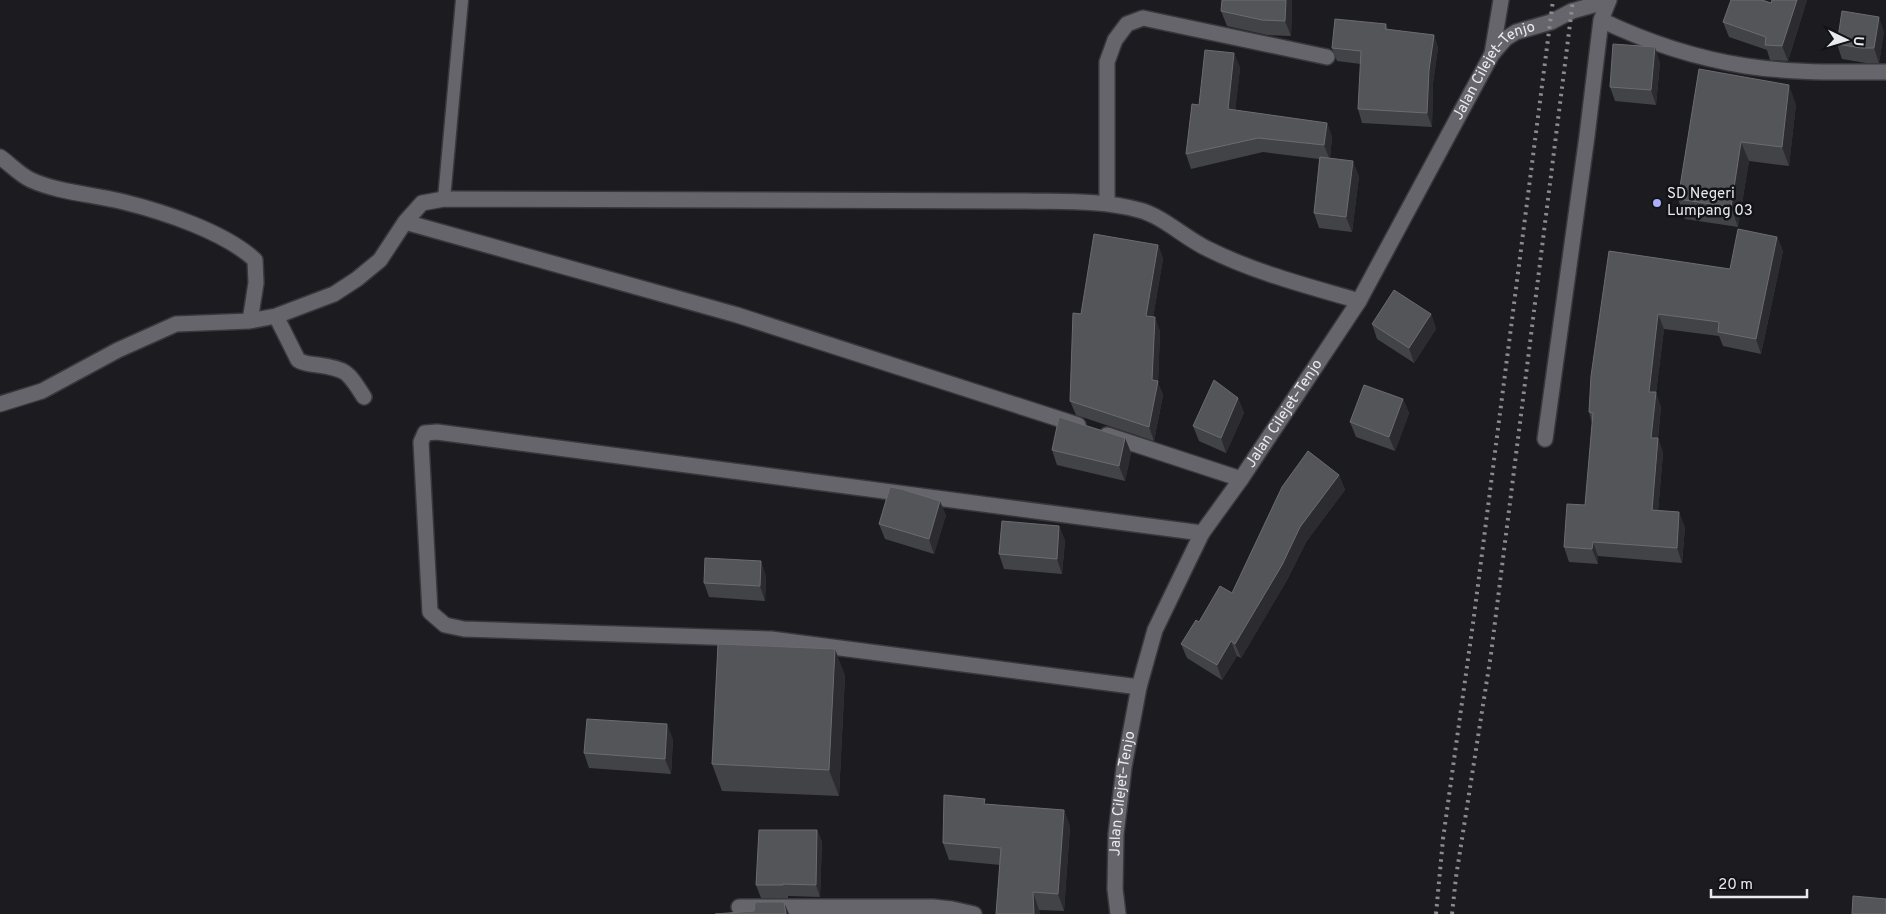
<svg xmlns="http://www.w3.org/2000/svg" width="1886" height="914" viewBox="0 0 1886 914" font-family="Overpass,sans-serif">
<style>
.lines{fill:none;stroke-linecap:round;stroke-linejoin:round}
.lane-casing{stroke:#38383c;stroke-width:15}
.street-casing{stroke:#38383c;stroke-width:18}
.secondary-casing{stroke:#38383c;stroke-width:18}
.lane{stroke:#65656b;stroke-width:12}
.street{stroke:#65656b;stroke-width:15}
.secondary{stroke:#65656b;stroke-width:15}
.rail{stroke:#8a8b8f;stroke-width:4;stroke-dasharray:2.5 5;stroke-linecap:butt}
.wall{fill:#424347}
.shaded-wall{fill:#2b2b30}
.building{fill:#545559;stroke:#6b6c70}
.poi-dot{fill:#abaffb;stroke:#121217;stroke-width:2}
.labels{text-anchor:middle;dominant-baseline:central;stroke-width:5;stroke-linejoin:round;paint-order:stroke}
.street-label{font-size:15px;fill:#e9eaed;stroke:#121217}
.poi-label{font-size:15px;fill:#e9eaed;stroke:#121217;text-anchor:start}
</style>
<rect width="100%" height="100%" fill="#1b1b20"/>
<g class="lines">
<!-- lane casing -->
<g class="lane-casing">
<path id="lane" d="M444,199L462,0"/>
</g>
<!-- street casing -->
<g class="street-casing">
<path id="street" d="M1601,20C1647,42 1695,58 1746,66C1792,73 1839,72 1886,72
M1492,54L1501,0
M0,157C10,164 20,175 31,180C60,193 93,194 124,202C164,212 225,232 255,260L256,283L250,321
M1107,204V62L1115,40L1127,24L1143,18L1327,57
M405,222L737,315L1078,425
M276,316L298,360C304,364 311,364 318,365C347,369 348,372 364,397
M0,404L42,391L118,350L176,324L250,321L276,316L334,294L357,279L380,260L405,222L422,203L444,199L1026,201C1063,202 1102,200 1139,210C1163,216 1186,239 1208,249C1256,273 1308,286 1359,301
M1107,435L1241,479
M1545,439L1587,136L1601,20L1609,0
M1139,687L771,639L464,629L445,625L430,612L421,442L425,433L437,432L1202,533
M739,907H933L952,909L974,914"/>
</g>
<!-- secondary casing -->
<g class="secondary-casing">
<g id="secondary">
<path id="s1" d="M1118,914L1115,889L1116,834L1124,767L1139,687L1155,630L1202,533L1241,479L1359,301L1492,54L1505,39L1516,32L1551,22L1572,11L1597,4L1603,0"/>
</g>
</g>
<!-- lane -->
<use href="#lane" class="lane"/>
<!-- street -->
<use href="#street" class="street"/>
<!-- secondary -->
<use href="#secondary" class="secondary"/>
<!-- rail -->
<path class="rail" d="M1436,914L1443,839L1474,616L1553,0
M1452,914L1456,877L1491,654L1573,0"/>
</g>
<!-- wall -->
<path class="wall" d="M1292,0L1291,36L1267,35L1227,26L1221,11Z
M1772,0H1807L1788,61L1770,60L1767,50L1729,37L1723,22L1771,3Z
M1386,24L1388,30L1434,35L1438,48L1433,83L1432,127L1362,123L1358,109L1361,64L1337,61L1332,48Z
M1884,31L1879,63H1866L1842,59L1837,44Z
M1234,53L1240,68L1235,110L1327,123L1332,137L1330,158L1359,176L1352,232L1319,228L1314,213L1319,159L1263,152L1191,169L1186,154L1199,105Z
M1660,62L1656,105L1615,101L1610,87Z
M1699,69L1796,104L1789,166L1749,161L1738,227L1685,219L1678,199Z
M1777,237L1783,251L1761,354L1723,346L1719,336L1664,329L1656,393L1661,407L1658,438L1663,453L1658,511L1685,527L1682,563L1598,556V564L1569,562L1564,547L1585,505L1592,423L1589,412L1609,251L1730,269Z
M1158,245L1163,259L1153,317L1160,331L1158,383L1163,395L1154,441L1076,415L1070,401L1081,314Z
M1431,314L1436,329L1414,363L1377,339L1372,324Z
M1238,398L1244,413L1226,453L1199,441L1193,426Z
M1403,399L1409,413L1395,451L1356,437L1350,422Z
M1125,438L1131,453L1125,481L1057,465L1052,450Z
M1339,475L1345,490L1306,542L1287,580L1241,658L1237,656L1222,680L1187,658L1181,644L1232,593Z
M946,515L934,554L885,539L879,524Z
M1059,526L1065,541L1062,574L1004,569L999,554Z
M766,576L765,601L709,597L704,583Z
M845,675L839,796L722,791L712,764Z
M673,739L671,774L589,768L584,753Z
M986,804L1064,810L1070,827L1064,911L1039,910L1040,914H996L1000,865L949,860L943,843Z
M817,830L822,842L820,897L788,896V898H761L756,885Z"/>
<!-- shaded-wall -->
<path class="shaded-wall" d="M1286,0H1292L1291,36L1285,21Z
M1797,0H1807L1788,61L1782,46Z
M1879,17L1884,31L1879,63L1874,48Z
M1434,35L1438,48L1433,83L1432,127L1427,113L1429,70Z
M1655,47L1660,62L1656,105L1651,90Z
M1234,53L1240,68L1234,124L1228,109Z
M1789,85L1796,104L1789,166L1782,147Z
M1327,123L1332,137L1330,160L1324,145Z
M1741,142L1749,161L1738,227L1731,207Z
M1353,161L1359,176L1352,232L1346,217Z
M1777,237L1783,251L1761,354L1756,339Z
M1158,245L1163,259L1151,330L1146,316Z
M1431,314L1436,329L1414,363L1409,348Z
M1658,314L1664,329L1656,393L1661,407L1656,452L1651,438L1649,392Z
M1155,317L1160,331L1158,383L1163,395L1154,441L1149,427L1152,380Z
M1238,398L1244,413L1226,453L1221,438Z
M1403,399L1409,413L1395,451L1389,437Z
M1125,438L1131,453L1125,481L1119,466Z
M1658,438L1663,453L1657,525L1652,510Z
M1339,475L1345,490L1306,542L1287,580L1241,658L1235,644L1300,527Z
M940,501L946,515L934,554L929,539Z
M1679,512L1685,527L1682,563L1677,548Z
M1059,526L1065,541L1062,574L1057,559Z
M1593,542L1598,556V564L1592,549Z
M761,561L766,576L765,601L760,586Z
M1231,641L1237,656L1222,680L1217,665Z
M835,649L845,675L839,796L829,770Z
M667,724L673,739L671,774L665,759Z
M1064,810L1070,827L1064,911L1058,894Z
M817,830L822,842L820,897L816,885Z
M1033,892L1039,910L1040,914H1034Z
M784,902L789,914H786Z"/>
<!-- building -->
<path class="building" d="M1222,0H1286L1285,21L1262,20L1221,11Z
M1731,0H1762L1771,3L1772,0H1797L1782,46L1765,45L1766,37L1723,22Z
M1842,11L1879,17L1874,48H1861L1837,44Z
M1335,19L1386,24L1385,29L1434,35L1429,70L1427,113L1358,109L1361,51L1332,48Z
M1613,44L1655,47L1651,90L1610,87Z
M1205,50L1234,53L1228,109L1327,123L1324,145L1258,138L1186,154L1192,104L1199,105Z
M1699,69L1789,85L1782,147L1741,142L1731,207L1678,199Z
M1320,157L1353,161L1346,217L1314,213Z
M1738,229L1777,237L1756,339L1718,332L1719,322L1658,314L1649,392H1656L1651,438H1658L1652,510L1679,512L1677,548L1593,542L1592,549L1564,547L1567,504L1585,505L1593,413L1589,412L1591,376L1609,251L1730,269Z
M1094,234L1158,245L1146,316L1155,317L1152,380L1158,381L1149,427L1070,401L1073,313L1081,314Z
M1394,290L1431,314L1409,348L1372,324Z
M1214,380L1238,398L1221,438L1193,426Z
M1364,385L1403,399L1389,437L1350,422Z
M1059,417L1125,438L1119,466L1052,450Z
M1308,451L1339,475L1300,527L1282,565L1235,644L1231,641L1217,665L1181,644L1196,620L1199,622L1220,586L1232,593L1282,487Z
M890,487L901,489L940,501L929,539L879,524Z
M1002,521L1059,526L1057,559L999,554Z
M705,558L761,561L760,586L704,583Z
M718,644L835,649L829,770L712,764Z
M587,719L667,724L665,759L584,753Z
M944,795L985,799L984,804L1064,810L1058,894L1033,892L1034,914H996L1001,848L943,843Z
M759,830H817L816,885L783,884V885H756Z
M1853,896L1886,899V914H1852Z
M755,902H784L786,914H715L754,911Z"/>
<!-- markers -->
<circle class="poi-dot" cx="1657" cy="203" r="5"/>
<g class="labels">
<!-- street labels -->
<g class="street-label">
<text stroke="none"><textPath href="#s1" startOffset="946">Jalan Cilejet–Tenjo</textPath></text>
<text stroke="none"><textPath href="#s1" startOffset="541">Jalan Cilejet–Tenjo</textPath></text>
<text stroke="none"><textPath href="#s1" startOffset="121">Jalan Cilejet–Tenjo</textPath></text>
</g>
<!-- poi labels -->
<g class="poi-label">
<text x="1667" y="194">SD Negeri<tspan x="1667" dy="17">Lumpang 03</tspan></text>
</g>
</g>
<!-- north arrow -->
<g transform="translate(1846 40) rotate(95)" stroke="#121217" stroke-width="4" paint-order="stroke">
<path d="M0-4L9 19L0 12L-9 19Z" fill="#e9eaed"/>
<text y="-8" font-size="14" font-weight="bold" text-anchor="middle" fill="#e9eaed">U</text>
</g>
<!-- scale -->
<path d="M1711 889v8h96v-8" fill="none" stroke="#e9eaed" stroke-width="2.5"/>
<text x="1718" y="889" font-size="15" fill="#e9eaed" stroke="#121217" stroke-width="4" paint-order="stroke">20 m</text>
</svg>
